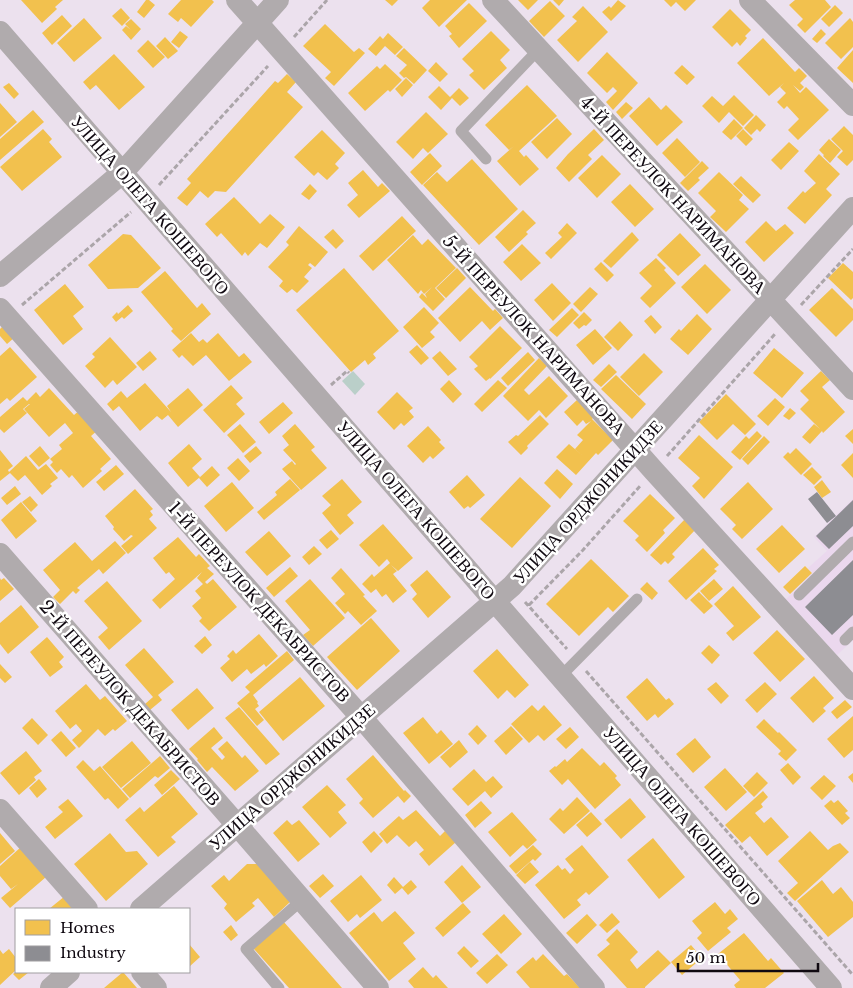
<svg xmlns="http://www.w3.org/2000/svg" width="853" height="988" viewBox="0 0 853 988" font-family="'Libre Baskerville',serif">
<style>
.built{fill:#ebd8ee}
.green{fill:#bacfc9}
.homes{fill:#f2c14e}
.industry{fill:#8d8d92}
.lines{fill:none;stroke-linecap:round;stroke-linejoin:round}
.path{stroke:#aba5a9;stroke-width:3;stroke-dasharray:5 2.5;stroke-linecap:butt}
.lane{stroke:#b0abad;stroke-width:11}
.street{stroke:#b0abad;stroke-width:22}
.labels{text-anchor:middle;dominant-baseline:central;stroke-width:5;stroke-linejoin:round;paint-order:stroke}
.street-label{font-size:18px;fill:#100911;stroke:#fff}
</style>
<rect width="100%" height="100%" fill="#ece1ee"/>
<!-- built -->
<path class="built" d="M853,499V640L837,655L786,599L813,573L808,568L827,551L814,537Z"/>
<!-- green -->
<path class="green" d="M353,371L365,384L355,395L342,381Z"/>
<!-- homes -->
<path class="homes" d="M21,0H63L55,7L57,9L42,23Z
M146,0H149L155,5L144,18L137,12Z
M181,0H212L214,2L191,27L181,18L178,22L168,14Z
M385,0H398L392,6Z
M430,0H467L439,27L422,8Z
M518,0H538L528,10Z
M553,0H564L559,6Z
M618,0L626,6L611,21L602,12L609,6L611,8Z
M664,0H696L685,11L676,2L671,7Z
M795,0H825L831,7L805,33L797,25L803,19L789,5Z
M550,1L565,16L544,37L529,21Z
M469,3L487,21L459,48L449,36L452,34L445,26Z
M835,5L843,13L829,27L821,19Z
M583,6L608,32L578,62L557,40L577,21L572,17Z
M121,8L130,18L122,26L112,16Z
M730,9L751,30L745,36L747,38L740,46L737,42L732,47L712,27Z
M62,15L72,26L52,45L42,33Z
M84,18L102,38L74,62L57,43Z
M850,18L853,22V47L841,59L825,43Z
M131,19L141,29L131,40L122,30L126,26L131,30L125,24Z
M325,24L354,52L359,48L365,53L334,86L325,78L331,72L303,46Z
M821,29L826,34L817,43L812,39Z
M180,31L188,37L179,48L171,42Z
M491,31L510,50L500,60L507,68L484,90L469,75L474,71L462,59Z
M388,33L403,47L395,55L385,46L376,56L368,49L380,36L383,39Z
M165,37L178,51L168,59L156,46Z
M763,38L795,72L799,68L807,76L800,83L804,87L800,91L793,85L800,93L806,87L829,110L798,140L788,130L799,119L787,106L784,109L777,102L786,93L780,87L784,83L769,96L737,63Z
M148,40L165,57L153,68L137,51Z
M404,48L427,70L414,84L406,77L404,78L399,73L407,65L396,56Z
M853,50V83L837,68Z
M607,52L638,83L613,110L606,102L617,91L613,87L607,93L587,73Z
M114,54L145,87L119,110L96,85L90,90L83,82Z
M436,62L448,74L440,82L428,71Z
M385,64L402,80L390,92L388,90L365,111L348,93L377,66L380,69Z
M682,65L695,77L687,85L674,73Z
M287,74L296,82L287,92L303,107L226,192L215,191L208,198L200,191L187,206L177,198L191,183L187,179L275,81L278,83Z
M406,78L413,85L402,97L395,89Z
M9,83L19,94L14,99L3,87Z
M527,85L557,116L519,151L524,157L526,155L539,169L520,186L497,161L514,146L509,150L485,125Z
M439,86L450,97L459,88L469,98L460,106L452,98L441,110L428,97Z
M734,95L754,115L743,126L729,112L719,123L702,106L712,96L723,106Z
M649,97L661,110L666,105L683,122L657,146L629,116Z
M626,102L633,108L622,119L616,112Z
M0,103L17,122L0,137Z
M33,110L44,122L0,160V139Z
M426,112L448,134L428,153L423,148L413,159L396,142Z
M756,115L766,125L760,132L757,129L751,135L744,128Z
M557,118L572,134L547,159L531,142Z
M734,119L743,128L731,140L722,132Z
M844,126L853,135V160L847,166L837,157L843,151L831,139Z
M43,129L52,139L49,142L62,157L22,191L0,167Z
M594,129L604,140L588,155L592,159L569,182L556,168L568,154Z
M743,129L753,139L746,146L736,136Z
M322,130L345,153L335,164L339,168L327,180L318,172L314,176L294,157Z
M677,138L700,162L685,177L662,153Z
M829,139L841,150L830,163L823,156L824,155L819,150Z
M789,142L799,151L781,170L771,160Z
M430,153L442,166L422,185L410,172Z
M819,154L840,174L826,189L832,195L805,224L787,208L803,191L805,193L816,183L804,171Z
M602,155L621,174L597,198L578,178Z
M472,159L518,209L479,245L423,185L437,172L447,182Z
M702,161L709,168L698,178L700,180L688,191L680,183Z
M363,170L378,187L382,183L390,191L359,218L347,205L358,195L348,183Z
M719,172L743,195L739,200L749,209L726,232L710,217L716,211L698,193Z
M741,176L761,195L753,203L733,184Z
M310,184L317,191L309,200L301,194Z
M630,184L654,209L635,227L611,202Z
M234,197L260,224L270,214L285,227L267,248L260,243L248,256L245,252L242,256L221,233L217,237L205,224Z
M523,210L536,223L526,232L528,234L509,252L495,237Z
M402,216L416,231L373,271L359,256Z
M766,221L776,231L785,224L794,233L764,262L745,242Z
M567,223L577,233L551,259L545,253L562,237L558,233Z
M299,226L328,252L315,267L310,263L308,265L312,268L304,277L309,281L297,293L292,289L287,293L279,286L283,281L268,267L289,245L286,242Z
M333,229L344,241L336,249L324,237Z
M632,232L639,240L611,268L603,261Z
M680,233L701,255L678,276L657,255Z
M123,234L131,235L161,268L138,288L108,289L88,265Z
M413,235L422,245L428,239L456,268L435,288L445,299L433,311L419,297L422,293L427,298L425,294L432,287L424,294L421,290L418,294L387,260Z
M522,244L541,263L521,281L503,262Z
M656,258L666,268L664,270L676,283L650,308L640,298L652,286L639,273Z
M601,262L614,275L607,282L594,269Z
M843,263L853,272V298L851,300L828,278Z
M705,264L731,290L707,314L681,287Z
M344,268L399,331L373,354L376,358L368,365L365,360L351,372L296,310Z
M457,268L466,278L446,298L436,288Z
M165,271L197,308L202,303L211,314L181,341L171,331L173,329L141,292Z
M552,283L571,303L553,321L534,300Z
M65,284L84,307L73,316L83,329L63,345L34,310Z
M470,287L493,311L495,309L503,318L490,330L482,321L460,342L438,318Z
M590,287L598,294L581,312L573,304Z
M832,288L853,309V320L836,337L809,310Z
M128,305L133,311L124,319L122,317L116,322L112,317L117,312L118,314Z
M424,307L439,323L430,332L435,337L422,348L403,327Z
M572,308L579,315L557,337L549,330Z
M584,312L592,320L586,326L584,325L579,329L573,323Z
M697,314L712,329L688,355L670,339L679,329L681,331Z
M651,315L662,327L655,334L644,321Z
M620,321L633,335L618,351L604,337Z
M4,325L15,337L7,344L0,336V329Z
M500,326L522,348L490,379V378L486,381L474,369L478,366L469,357Z
M595,329L612,348L593,365L576,345Z
M191,333L199,342L203,339L207,343L218,333L239,357L244,353L252,362L229,381L206,355L193,366L182,355L179,358L172,350Z
M110,337L137,367L117,385L113,380L105,388L85,366L95,357L92,354Z
M417,345L429,358L421,365L409,352Z
M10,347L37,377L10,401L7,398L0,404V356Z
M774,348L804,373L782,398L753,373Z
M150,351L157,359L143,371L136,363Z
M440,351L457,369L448,376L432,358Z
M528,352L535,360L508,386L501,378Z
M644,353L663,372L639,396L620,377Z
M539,358L547,366L524,390L529,395L549,376L568,396L546,418L539,410L528,421L503,396Z
M609,364L617,372L601,387L593,380Z
M821,371L830,380L822,387L845,412L823,433L822,431L810,444L802,437L814,424L820,429L800,409L809,400L800,391Z
M616,375L646,404L632,419L601,389Z
M449,380L462,394L453,403L440,389Z
M498,380L507,388L482,412L474,404Z
M145,383L171,412L167,406L188,388L203,405L178,427L168,415L162,420L157,416L140,431L119,406L113,411L107,404L121,391L127,398Z
M231,385L243,398L236,404L245,414L224,433L203,410Z
M49,388L74,415L81,409L98,430L91,436L111,459L100,469L102,471L83,488L72,475L69,478L61,469L57,473L50,465L53,462L50,459L62,449L59,445L73,433L65,423L49,437L24,409L30,404H29L23,409L27,413L4,433L0,429V417L23,397L27,401L36,392L40,397Z
M397,392L413,408L409,411L414,417L404,426L401,423L394,430L377,412Z
M726,394L756,424L745,435L733,424L717,440L699,422Z
M775,398L785,407L768,426L757,416Z
M577,400L594,417L592,419L613,440L598,455L596,453L576,475L556,457L569,444L583,456L575,449L583,440L577,435L591,421L586,424L583,420L577,426L564,412Z
M283,402L293,413L269,434L259,422Z
M790,408L796,413L789,420L783,416Z
M540,415L549,424L527,446L528,448L521,455L508,442L516,435L518,436Z
M240,424L256,442L243,453L227,435Z
M295,424L315,447L311,450L327,468L301,490L282,469L292,461L295,465L296,464L283,450L289,445L282,436Z
M428,426L441,440L439,442L445,448L433,459L430,456L423,463L407,446Z
M853,429V444L845,436Z
M757,431L762,436L740,460L731,452L746,436L749,439Z
M699,435L733,467L704,499L692,486L700,478L678,458Z
M764,436L770,442L748,465L742,459Z
M189,444L202,459L192,468L200,477L188,487L168,463Z
M40,446L50,458L39,467L29,456Z
M256,446L262,453L250,463L244,456Z
M796,448L812,464L801,475L783,457L788,452L790,454Z
M0,450L13,466L8,470L9,472L26,456L38,470L46,464L58,478L50,484L52,486L42,495L25,475L18,481L10,473L0,481Z
M853,453V478L841,465Z
M238,458L250,471L239,481L227,468Z
M116,465L124,474L104,491L96,482Z
M212,466L220,475L207,487L199,478Z
M812,467L822,477L814,485L803,475Z
M557,469L573,484L560,499L544,483Z
M467,475L485,495L470,508L468,506L464,509L449,492Z
M520,477L551,506L512,548L480,519Z
M290,479L300,490L264,520L257,512L277,495L275,492Z
M342,479L362,502L347,515L354,523L340,535L322,513L331,505L322,496Z
M822,480L831,492L822,498L814,487Z
M232,482L254,508L226,532L204,506Z
M748,482L773,509L742,539L732,529L736,525L720,509Z
M15,486L21,494L7,505L1,498Z
M135,489L153,509L150,511L153,515L149,519L157,528L128,554L121,546L133,536L131,535L124,541L113,529L114,527L105,516Z
M650,494L675,518L663,530L665,533L647,552L635,540L639,536L623,521Z
M30,496L38,505L31,512L22,502Z
M21,502L37,521L16,539L1,520Z
M686,518L697,528L672,554L675,557L668,564L665,561L661,565L650,555Z
M383,524L413,558L398,571L391,565L397,571L393,574L407,591L393,603L386,594L382,597L376,589L371,593L362,584L372,574L374,577L390,563L387,559L379,567L359,545Z
M782,525L805,549L779,573L756,549Z
M331,530L339,539L327,549L319,540Z
M269,531L291,556L267,576L245,552Z
M178,537L196,557L199,554L210,566L207,568L214,574L205,582L207,584L213,579L237,607L209,631L199,621L202,618L192,606L201,598L195,591L203,584L197,578L202,572L160,609L152,600L175,579L169,572L166,574L153,558Z
M115,541L126,553L103,574L99,569L77,588L80,590L76,594L73,591L60,604L53,597L60,590L43,570L75,542L92,561Z
M314,546L322,554L309,565L302,557Z
M703,548L719,565L714,569L717,571L686,600L668,581Z
M591,559L629,596L613,612L608,607L579,636L546,604Z
M805,566L812,573L790,594L783,587Z
M290,567L298,576L274,597L266,588Z
M341,568L365,595L363,596L377,611L361,625L348,611L345,614L335,603L345,594L331,578Z
M427,570L451,597L428,618L412,599L417,594L410,585Z
M0,578L1,580L4,578L14,589L0,601Z
M310,579L345,618L313,646L303,635L310,630L285,601Z
M714,579L723,589L709,601L700,591Z
M107,581L142,621L109,650L98,637L108,628L84,601Z
M647,582L658,593L652,600L640,589Z
M733,586L761,617L733,641L726,633L734,626L714,604Z
M699,592L713,606L704,614L690,600Z
M21,605L39,627L8,654L0,644V623Z
M371,618L400,651L357,690L327,657Z
M777,630L805,659L780,682L753,653Z
M259,634L278,656L266,667L264,664L251,674L247,669L232,682L220,668L230,659L227,656L233,650L236,654Z
M205,636L212,645L202,654L194,646Z
M47,637L64,657L59,662L63,667L50,677L30,652Z
M709,645L720,655L712,664L701,653Z
M144,648L174,682L158,695L162,700L150,710L145,704L153,697L125,665Z
M497,649L529,685L515,698L507,690L498,699L473,671Z
M287,651L294,660L253,695L258,702L257,703L259,706L255,709L264,720L257,726L237,703L250,692L245,687Z
M0,664L12,677L5,683L0,678Z
M814,676L834,698L823,708L826,711L813,723L790,698Z
M300,677L325,706L283,741L259,712Z
M647,678L666,700L669,698L674,704L658,718L655,714L647,721L626,697Z
M716,682L729,696L721,704L707,689Z
M765,682L777,694L757,713L745,700Z
M86,684L100,700L105,696L127,721L115,731L113,729L105,736L98,729L79,748L72,740L82,731L76,724L70,729L55,711Z
M197,688L214,708L188,730L171,710Z
M845,700L852,707L837,719L831,712Z
M532,705L538,711L544,705L562,725L544,741L538,735L529,743L511,724Z
M239,707L280,754L266,765L225,718Z
M853,716V750L844,758L827,739Z
M423,717L437,734L441,730L453,744L429,764L403,733Z
M32,718L48,735L38,745L22,728Z
M764,719L778,733L779,732L797,750L786,761L778,754L781,751L756,727Z
M477,725L487,736L478,745L468,734Z
M511,726L523,739L506,755L494,741Z
M214,727L223,738L211,748L222,760L225,757L218,749L227,741L242,758L245,755L259,771L235,791L212,767L207,772L197,760L198,759L189,749Z
M570,727L579,737L566,749L556,739Z
M61,731L76,748L66,757L51,740Z
M695,738L711,757L693,773L676,754Z
M459,740L468,752L450,768L440,757Z
M132,741L151,763L121,788L102,767Z
M582,748L600,766L604,762L617,776L615,778L621,785L595,809L568,779L562,785L549,771L555,766L556,767L565,759L567,762Z
M26,751L42,771L34,777L36,780L19,795L0,773Z
M373,755L404,791L405,790L411,796L404,803L398,796L373,818L359,803L363,799L346,779Z
M160,756L170,768L158,778L155,776L130,798L122,789Z
M83,760L94,771L100,766L129,799L118,809L108,798L105,800L76,767Z
M788,763L801,777L793,785L780,770Z
M725,768L747,792L726,811L704,787Z
M474,769L486,782L493,776L503,787L491,798L485,791L468,806L452,789Z
M171,770L180,779L162,795L154,785Z
M757,772L768,783L754,797L743,786Z
M853,773V783L848,777Z
M824,775L836,786L822,800L810,788Z
M39,779L47,789L37,798L29,788Z
M327,785L346,805L338,812L347,823L330,838L302,807Z
M174,786L198,814L171,837L176,842L158,857L125,820L140,807L144,812Z
M763,791L768,797L761,804L763,807L755,813L764,823L771,817L789,837L767,856L750,836L742,843L725,825Z
M577,797L590,811L564,834L549,819L560,808L563,811Z
M630,798L646,817L621,839L604,820Z
M68,799L83,816L55,839L45,827L63,812L58,807Z
M831,800L834,803L838,800L848,811L845,813L850,818L842,825L824,806Z
M481,801L492,813L475,828L465,815Z
M416,810L440,836L445,831L456,842L429,866L419,854L424,850L416,841L409,847L397,835L387,844L379,834L399,816L403,820Z
M512,812L537,840L527,849L523,845L510,857L488,832Z
M591,812L602,824L587,837L576,825Z
M287,820L292,825L299,820L320,844L298,862L273,833Z
M374,831L383,841L371,853L362,842Z
M810,831L828,850L833,846L840,843L849,852L795,901L787,893L798,883L778,861Z
M0,833L15,851L0,864Z
M110,833L126,852L137,851L148,864L106,901L74,864Z
M653,838L685,877L659,899L627,860Z
M533,845L542,854L535,861L533,859L516,874L509,866Z
M582,845L609,877L589,895L586,892L577,900L581,905L564,919L535,885L558,865L562,870L565,868L570,874L574,870L565,859Z
M21,847L46,877L10,908L1,898L18,884L11,889L0,876V866Z
M530,862L539,872L525,884L516,875Z
M247,864H257L290,902L274,917L258,898L252,903L255,906L236,922L224,908L227,904L211,886L224,875L229,881Z
M462,865L481,887L462,903L444,882Z
M323,874L334,886L320,898L309,886Z
M361,875L382,900L360,918L357,914L348,922L330,901Z
M394,877L403,887L411,880L417,887L408,895L402,888L395,894L387,885Z
M822,880L833,894L841,887L853,902V917L828,937L797,901Z
M65,896L76,909H49Z
M715,902L725,914L730,909L738,919L727,928L731,932L708,951L697,938L702,933L692,921Z
M463,903L471,912L443,937L435,928Z
M395,911L415,933L403,943L416,959L389,981L349,933L374,912L382,922Z
M612,913L620,922L607,933L599,925Z
M504,914L522,934L501,954L482,934Z
M587,914L597,925L577,944L566,933Z
M283,921L342,988H289L253,948Z
M231,925L238,935L231,941L223,932Z
M617,929L638,952L630,960L637,969L658,950L671,963L645,987V988H627L597,955L610,944L606,940Z
M744,933L768,961L771,958L784,973L765,988H736L734,985L740,980L718,954Z
M189,944L200,957L189,967Z
M691,945L702,958L682,975L671,962Z
M464,946L479,961L471,968L457,953Z
M9,949L16,958V970L0,985V950L3,954Z
M497,954L508,965L487,984L476,973Z
M543,954L564,976L567,974L580,988H530L516,972L533,957L536,961Z
M423,967L433,978L436,975L448,988H414L408,981Z
M16,972H29L19,980L13,974Z
M123,972L137,988H104Z"/>
<!-- industry -->
<path class="industry" d="M817,492L836,516L827,523L808,499Z
M853,500V526L829,549L816,536Z
M853,560V615L832,635L805,607Z"/>
<g class="lines">
<!-- path -->
<path class="path" d="M294,37L327,0
M159,185L268,66
M22,305L131,212
M801,305L853,249
M331,385L347,371L349,373
M667,456L775,334
M525,602L567,649
M529,605L583,550L641,485
M586,671L853,975"/>
<!-- lane -->
<path class="lane" d="M486,159L461,131L539,49
M799,595L853,542
M845,640L853,632
M561,676L637,599
M279,988L246,949L302,900"/>
<!-- street -->
<path class="street" d="M237,0L654,471L853,689
M493,0L853,389
M750,0L853,105
M0,32L831,988
M0,276L122,173L278,0
M0,309L361,717L594,988
M0,554L237,825L378,988
M0,810L87,909
M141,909L512,586L853,208
M142,972L156,988
M51,988L69,972"/>
</g>
<g class="labels">
<!-- street labels -->
<g class="street-label">
<text transform="translate(673 195) rotate(47)">4-Й ПЕРЕУЛОК НАРИМАНОВА</text>
<text transform="translate(150 205) rotate(49)">УЛИЦА ОЛЕГА КОШЕВОГО</text>
<text transform="translate(534 335) rotate(48)">5-Й ПЕРЕУЛОК НАРИМАНОВА</text>
<text transform="translate(588 502) rotate(-48)">УЛИЦА ОРДЖОНИКИДЗЕ</text>
<text transform="translate(416 510) rotate(49)">УЛИЦА ОЛЕГА КОШЕВОГО</text>
<text transform="translate(259 602) rotate(48)">1-Й ПЕРЕУЛОК ДЕКАБРИСТОВ</text>
<text transform="translate(130 703) rotate(49)">2-Й ПЕРЕУЛОК ДЕКАБРИСТОВ</text>
<text transform="translate(292 777) rotate(-41)">УЛИЦА ОРДЖОНИКИДЗЕ</text>
<text transform="translate(682 816) rotate(49)">УЛИЦА ОЛЕГА КОШЕВОГО</text>
</g>
</g>
<!-- legend -->
<rect x="15" y="908" width="175" height="65" fill="#ffffff" stroke="#9f9da0"/>
<rect x="25" y="920" width="25" height="15" fill="#f2c14e" stroke="#9f9da0"/>
<text x="60" y="933" font-size="15" fill="#100911">Homes</text>
<rect x="25" y="946" width="25" height="15" fill="#8d8d92" stroke="#9f9da0"/>
<text x="60" y="958" font-size="15" fill="#100911">Industry</text>
<!-- scale -->
<path d="M678 963v8h140v-8" fill="none" stroke="#100911" stroke-width="2.5"/>
<text x="686" y="963" font-size="15" fill="#100911" stroke="#ffffff" stroke-width="4" paint-order="stroke">50 m</text>
</svg>
